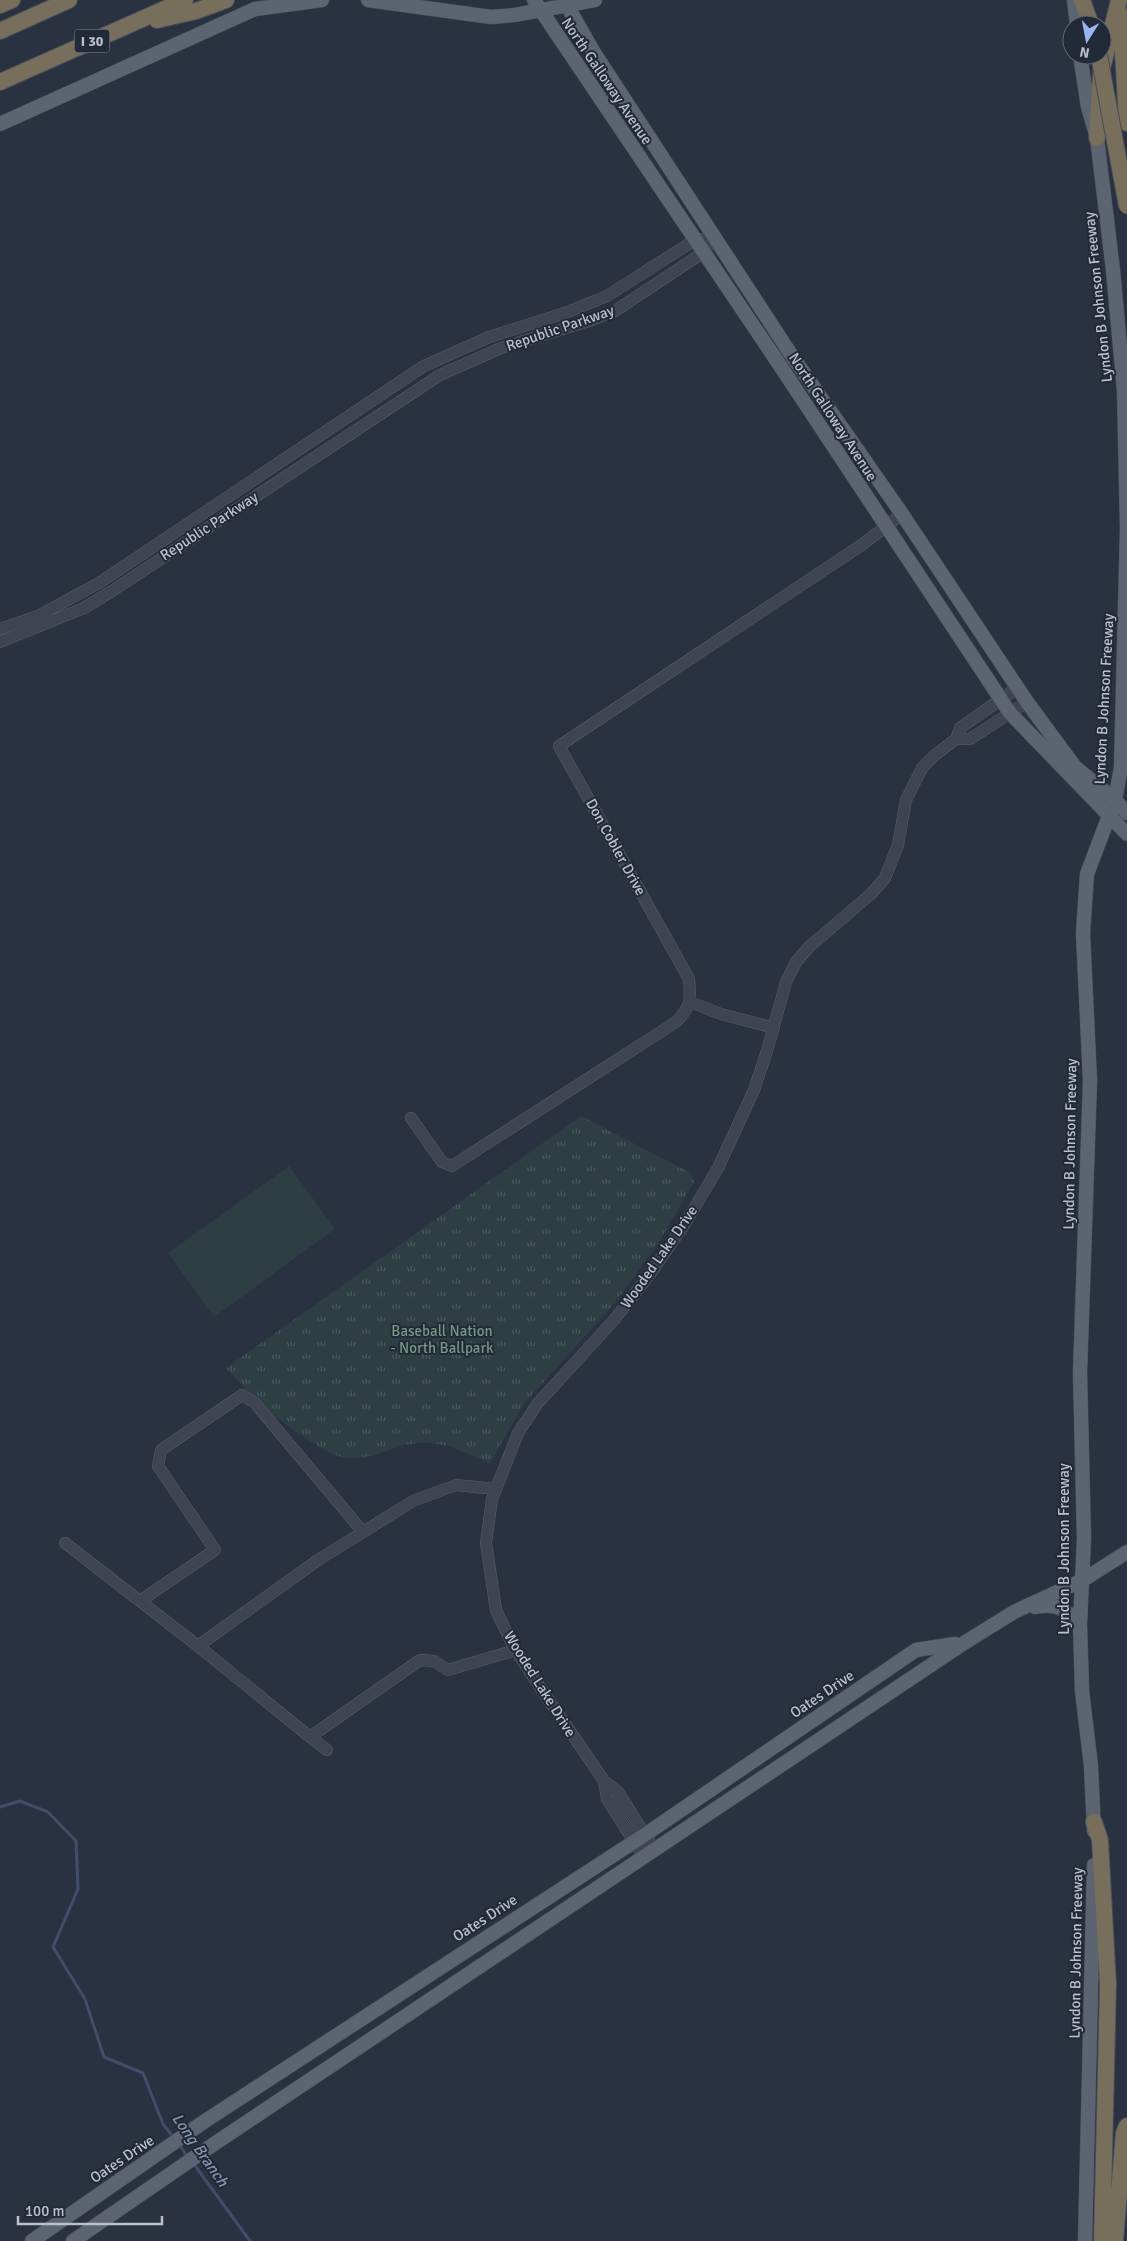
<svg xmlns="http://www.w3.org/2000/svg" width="1127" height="2241" viewBox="0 0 1127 2241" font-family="Signika,sans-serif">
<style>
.green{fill:#2d3f43}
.park{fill:url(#park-tufts)}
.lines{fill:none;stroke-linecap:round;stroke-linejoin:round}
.stream{stroke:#414d69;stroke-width:3}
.minor-casing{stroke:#595f6c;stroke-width:12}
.major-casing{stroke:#474d5b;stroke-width:15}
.highway-casing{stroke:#454c59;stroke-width:18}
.minor{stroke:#3e4451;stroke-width:11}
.major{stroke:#5c6371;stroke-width:14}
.highway{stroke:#776f5c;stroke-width:16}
.highway-bridge-casing{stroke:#454c59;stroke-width:18;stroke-linecap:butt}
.highway-bridge{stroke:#776f5c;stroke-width:16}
.labels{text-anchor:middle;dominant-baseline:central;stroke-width:4;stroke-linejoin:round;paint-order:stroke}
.shield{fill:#222937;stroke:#8d939f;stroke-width:1}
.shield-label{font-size:14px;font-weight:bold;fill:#bbc0cb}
.street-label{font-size:15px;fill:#bbc0cb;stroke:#222937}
.park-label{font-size:15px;fill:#749a81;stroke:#222937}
.water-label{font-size:16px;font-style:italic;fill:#8593b0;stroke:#222937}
</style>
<defs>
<pattern id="park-tufts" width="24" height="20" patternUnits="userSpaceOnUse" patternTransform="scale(1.25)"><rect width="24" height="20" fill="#2d3f43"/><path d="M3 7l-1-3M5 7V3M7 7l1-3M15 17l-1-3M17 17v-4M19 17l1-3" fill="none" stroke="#4a595d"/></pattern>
</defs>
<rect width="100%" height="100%" fill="#2a3141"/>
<!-- green -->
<path class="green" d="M289,1166L335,1229L214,1317L168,1253Z"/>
<!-- park -->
<path class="park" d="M581,1116L691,1173L694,1182L660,1241L615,1303L523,1405L490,1464C457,1449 433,1435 395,1448C379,1453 365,1460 347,1458C336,1457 325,1450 316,1445C281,1424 253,1398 226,1368Z"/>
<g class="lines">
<!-- stream -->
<path class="stream" d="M0,1807L20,1801L48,1812L76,1841L78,1889L53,1947L85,1999L104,2057L143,2073L163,2124L174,2138
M178,2143L187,2156
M193,2163L250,2241"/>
<!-- minor casing -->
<g class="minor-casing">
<path id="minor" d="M0,629L38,616L99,583L424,366L489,337L565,313L607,296L695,240L702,239
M0,642L84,608L112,591L440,375L501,348L592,320L615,311L704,252L715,236
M956,739H970L1027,702
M690,1002L721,1014L774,1028
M411,1118L442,1162L452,1166L676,1022C691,1007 691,1000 689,979L559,746L863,544L902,514
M65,1543L198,1646L310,1737L420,1660L434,1661L448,1670L516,1650
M140,1601L215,1550L158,1466L161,1450L242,1395L255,1403L363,1532
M198,1646L318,1560L413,1501L456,1485L496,1489
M310,1737L327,1750
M604,1781L607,1799L643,1856
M654,1849L618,1792L604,1781L544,1693L513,1646L496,1610L486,1543L492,1499L518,1433L538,1403L614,1320L650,1274L686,1222L718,1168L754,1090L767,1051L786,982L796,962L810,946L871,894L885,878L898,845L906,800L922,768L935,755L956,739L960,728L1017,688"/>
</g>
<!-- major casing -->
<g class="major-casing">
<path id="major" d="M368,0L491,17L515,15L595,0
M534,0L777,361L1010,713L1127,834
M564,0L593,51L790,353L902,514L1027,702L1075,767L1115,800L1127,813
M1074,0L1077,25
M1080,55L1088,107L1097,138L1113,270L1124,390L1127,528L1121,768L1115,800L1087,874L1083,933L1090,1081L1080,1373L1084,1538L1080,1624L1082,1691L1091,1766L1094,1831
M0,124L255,9L322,0
M1035,1607C1057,1603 1064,1608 1080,1624
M32,2241L205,2121L646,1834L916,1650L955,1644
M73,2241L214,2144L964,1643L1014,1612L1083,1580L1127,1552
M1085,2241L1094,1865"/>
</g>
<!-- highway casing -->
<g class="highway-casing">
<path id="highway" d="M1082,0L1091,25
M0,5L12,0
M1121,15L1127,123
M157,20L196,11L226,0
M0,31L69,0
M0,82L185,0
M1097,138L1101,73L1119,0
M1094,1822L1100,1840L1108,1984L1102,2241
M1115,2241L1124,2133L1127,2126"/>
</g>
<!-- minor -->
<use href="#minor" class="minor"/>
<!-- major -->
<use href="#major" class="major"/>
<!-- highway -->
<use href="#highway" class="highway"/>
<!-- highway-bridge casing -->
<g class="highway-bridge-casing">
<path id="highway-bridge" d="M1099,55L1127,206"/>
</g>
<!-- highway-bridge -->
<use href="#highway-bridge" class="highway-bridge"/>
</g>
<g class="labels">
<!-- shield labels -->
<rect class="shield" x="74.5" y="29.5" width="35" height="23" rx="4"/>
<g class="shield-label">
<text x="92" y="41">I 30</text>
</g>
<!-- street labels -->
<g class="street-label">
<text transform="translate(607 81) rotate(56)">North Galloway Avenue</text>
<text transform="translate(1098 297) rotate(-96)">Lyndon B Johnson Freeway</text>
<text transform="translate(560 328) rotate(-19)">Republic Parkway</text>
<text transform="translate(833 417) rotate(57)">North Galloway Avenue</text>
<text transform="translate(209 526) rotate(-33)">Republic Parkway</text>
<text transform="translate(1104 699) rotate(-87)">Lyndon B Johnson Freeway</text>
<text transform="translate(616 847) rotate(61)">Don Cobler Drive</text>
<text transform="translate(1070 1144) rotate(-89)">Lyndon B Johnson Freeway</text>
<text transform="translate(659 1257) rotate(-55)">Wooded Lake Drive</text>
<text transform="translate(1064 1549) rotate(-90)">Lyndon B Johnson Freeway</text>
<text transform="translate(540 1684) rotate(58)">Wooded Lake Drive</text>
<text transform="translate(822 1694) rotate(-34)">Oates Drive</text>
<text transform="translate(485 1918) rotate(-33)">Oates Drive</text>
<text transform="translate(1076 1953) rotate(-89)">Lyndon B Johnson Freeway</text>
<text transform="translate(122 2159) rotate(-34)">Oates Drive</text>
</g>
<!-- park labels -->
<g class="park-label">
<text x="442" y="1331">Baseball Nation<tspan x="442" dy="17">- North Ballpark</tspan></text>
</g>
<!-- water labels -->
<g class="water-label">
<text transform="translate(200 2150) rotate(55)">Long Branch</text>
</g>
</g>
<!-- north arrow -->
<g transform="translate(1087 40) rotate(191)"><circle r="24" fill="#222937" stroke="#5f6572"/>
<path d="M0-4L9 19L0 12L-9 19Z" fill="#9bb3f0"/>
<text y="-8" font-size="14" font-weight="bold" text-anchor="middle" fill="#bbc0cb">N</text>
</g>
<!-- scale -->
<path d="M18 2216v8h144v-8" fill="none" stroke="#bbc0cb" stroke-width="2.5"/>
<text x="25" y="2216" font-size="15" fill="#bbc0cb" stroke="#222937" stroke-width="4" paint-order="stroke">100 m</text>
</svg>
